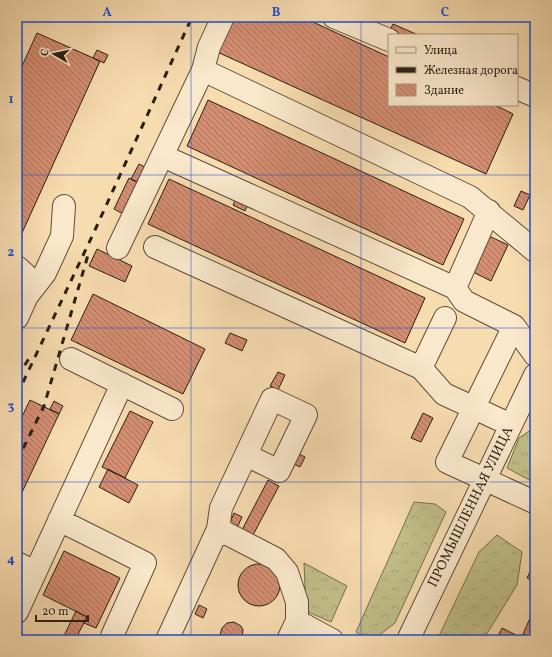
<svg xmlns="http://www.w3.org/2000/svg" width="552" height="657" viewBox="0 0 552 657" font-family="Vollkorn,serif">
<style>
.forest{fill:url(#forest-crowns);stroke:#766f4e}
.building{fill:url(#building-back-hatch);stroke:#2a1f13}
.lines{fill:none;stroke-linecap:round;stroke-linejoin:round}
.minor-casing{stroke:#5d4e3a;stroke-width:24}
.minor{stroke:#fae8cc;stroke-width:22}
.rail{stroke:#2a1f13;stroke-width:3;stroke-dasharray:7 7;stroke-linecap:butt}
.grid{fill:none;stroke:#1d4ed8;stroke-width:1;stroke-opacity:0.55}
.labels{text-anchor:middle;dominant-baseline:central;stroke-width:3.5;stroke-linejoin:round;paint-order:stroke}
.street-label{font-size:14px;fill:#2a1f13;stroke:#fae8cc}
.neatline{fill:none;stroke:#1d4ed8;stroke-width:1.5}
.grid-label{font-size:13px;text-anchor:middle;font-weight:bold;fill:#1d4ed8}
</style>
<defs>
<pattern id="forest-crowns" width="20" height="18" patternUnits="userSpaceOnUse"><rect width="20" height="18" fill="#c1bf88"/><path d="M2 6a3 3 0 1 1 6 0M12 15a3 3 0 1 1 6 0" fill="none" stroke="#a6a474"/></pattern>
<pattern id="building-back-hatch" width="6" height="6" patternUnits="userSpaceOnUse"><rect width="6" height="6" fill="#d48e72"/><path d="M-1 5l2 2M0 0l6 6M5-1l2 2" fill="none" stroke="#ac735c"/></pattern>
</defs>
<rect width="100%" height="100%" fill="#f7dcb0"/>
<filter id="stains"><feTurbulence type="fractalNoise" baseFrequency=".005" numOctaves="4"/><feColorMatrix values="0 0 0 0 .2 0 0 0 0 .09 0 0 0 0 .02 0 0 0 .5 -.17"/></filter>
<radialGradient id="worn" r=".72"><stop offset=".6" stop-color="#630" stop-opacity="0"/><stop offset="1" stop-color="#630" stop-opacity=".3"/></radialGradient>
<!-- forest -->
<path class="forest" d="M535,427V483L507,468L519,438Z
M414,502L435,504L446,512L395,623L373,640H370L356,632Z
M497,535L522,552L517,585L483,640H437L479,552Z
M304,563L347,586L331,622L306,611Z"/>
<!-- building -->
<path class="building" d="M231,17H302L389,57V105H495L513,114L486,174L215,51Z
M358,17H375L372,23Z
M393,24L416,34V35H396L389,32Z
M37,33L100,61L17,244V77Z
M97,50L108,55L104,63L93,58Z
M208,100L464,219L443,265L187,146Z
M139,164L145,167L138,182L131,179Z
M129,178L139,183L125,215L114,209Z
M169,179L425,298L405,343L148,224Z
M521,191L530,195L523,210L514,206Z
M236,198L248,204L245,211L233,205Z
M489,236L508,245L491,281L471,271Z
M97,249L132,266L125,282L89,266Z
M93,294L205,349L183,394L71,340Z
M230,333L247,340L242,351L225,343Z
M278,372L285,375L278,390L270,386Z
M30,400L59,414L17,503V427Z
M54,401L63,406L59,414L50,409Z
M130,411L153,422L125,478L102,467Z
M423,413L433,418L421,442L411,438Z
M295,452L305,457L300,467L290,462Z
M108,469L138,485L129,503L99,487Z
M268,480L279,486L253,535L242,530Z
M234,513L242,517L237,528L229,525Z
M64,551L120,578L96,628L84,623L87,617L43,595Z
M535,561V582L527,578Z
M238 585a21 21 0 1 1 42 0a21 21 0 1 1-42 0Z
M199,605L207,609L203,618L195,614Z
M76,611L87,617L75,640H62Z
M531,616L535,618V639L523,634Z
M234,622L241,626L243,630L242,640H222L220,635L222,628L227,623Z
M502,628L518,636L516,640H496Z"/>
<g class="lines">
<!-- minor casing -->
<g class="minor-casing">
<path id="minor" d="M334,17L389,40
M203,70L470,197L535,251
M517,88L535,96
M163,156L455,288L464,301L514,326L535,355
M155,247L421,368L444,394L511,425
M118,248L203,70L209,47L223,17
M17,267L25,274L27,296L17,318
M455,288L489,211
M27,296L45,273L62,236L64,206
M514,326L447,462L534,502
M71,359L172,409
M421,368L445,318
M59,520L145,563L112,636L113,640
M218,529L276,559L287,572L297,602V621L288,640
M17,563L35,572
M17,612L122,384
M297,621L332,640
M167,640L218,529L221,508L272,399L306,415L279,471L246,455
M408,640L535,375"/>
</g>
<!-- minor -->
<use href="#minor" class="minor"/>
<!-- rail -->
<path class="rail" d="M17,377L32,354
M17,395L95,230L192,17
M17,461L44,406L88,255"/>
</g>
<!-- grid -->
<path class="grid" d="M191,17V640M361,17V640M17,175H535M17,328H535M17,482H535"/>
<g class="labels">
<!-- street labels -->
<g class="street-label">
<text transform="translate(471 507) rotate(-64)">ПРОМЫШЛЕННАЯ УЛИЦА</text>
</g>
</g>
<!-- margin -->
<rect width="552" height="657" fill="none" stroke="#f7dcb0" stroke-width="44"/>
<!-- legend -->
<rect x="388" y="34" width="130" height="72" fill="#fae8cc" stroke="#a79882"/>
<rect x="396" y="47" width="20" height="6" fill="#fae8cc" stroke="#a79882"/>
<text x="424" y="54" font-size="12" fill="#2a1f13">Улица</text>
<rect x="396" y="67" width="20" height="6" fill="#2a1f13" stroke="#a79882"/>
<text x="424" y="74" font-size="12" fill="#2a1f13">Железная дорога</text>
<rect x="396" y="84" width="20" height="12" fill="url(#building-back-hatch)" stroke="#a79882"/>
<text x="424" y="94" font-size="12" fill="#2a1f13">Здание</text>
<!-- north arrow -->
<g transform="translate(54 54) rotate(279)" stroke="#fae8cc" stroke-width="3" paint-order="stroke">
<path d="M0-3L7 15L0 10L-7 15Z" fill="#2a1f13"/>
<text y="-6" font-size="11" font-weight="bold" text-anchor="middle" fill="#2a1f13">С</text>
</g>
<!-- scale -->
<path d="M36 615v6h52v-6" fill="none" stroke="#2a1f13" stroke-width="2"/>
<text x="42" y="615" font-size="12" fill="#2a1f13" stroke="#fae8cc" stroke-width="3" paint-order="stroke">20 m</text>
<rect x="22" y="22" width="508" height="613" class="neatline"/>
<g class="grid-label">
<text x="107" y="16">A</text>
<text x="276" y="16">B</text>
<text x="445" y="16">C</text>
<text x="11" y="103">1</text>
<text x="11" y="256">2</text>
<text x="11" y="410">3</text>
<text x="11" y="563">4</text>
</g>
<rect width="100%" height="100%" filter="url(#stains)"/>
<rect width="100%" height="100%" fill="url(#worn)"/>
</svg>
